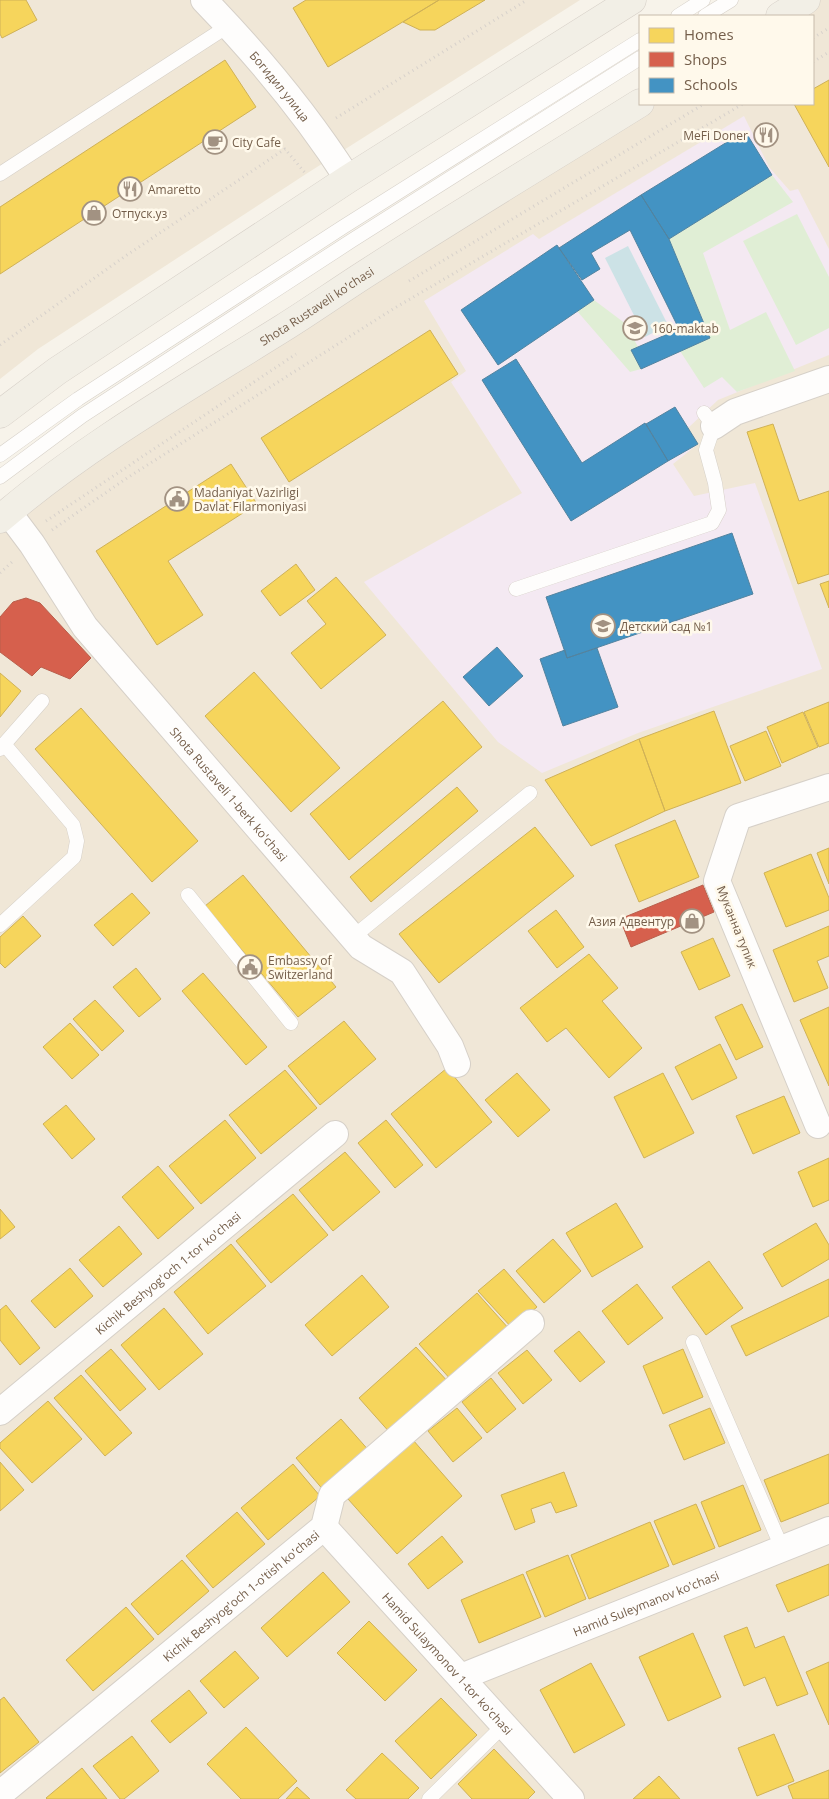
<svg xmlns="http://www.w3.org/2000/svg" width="829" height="1799" viewBox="0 0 829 1799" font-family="'Open Sans',sans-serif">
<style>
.residential{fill:#f0e7d7}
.education{fill:#f4e9f2}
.green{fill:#e0eed5}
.water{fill:#cce2e6}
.homes{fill:#f6d55c;stroke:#cfb157}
.shops{fill:#d6604d;stroke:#b95f4c}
.schools{fill:#4393c3;stroke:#52839f}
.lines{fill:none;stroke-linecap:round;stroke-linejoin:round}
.lane-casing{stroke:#d6d0c8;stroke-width:15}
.street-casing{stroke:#d6d0c8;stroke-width:28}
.primary-casing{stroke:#d5cec6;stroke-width:29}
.path{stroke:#d7d1cb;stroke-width:3;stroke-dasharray:1 4;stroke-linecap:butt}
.lane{stroke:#fefdfc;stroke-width:14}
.street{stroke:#fefdfc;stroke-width:26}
.primary{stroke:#f2efe6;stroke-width:28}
.labels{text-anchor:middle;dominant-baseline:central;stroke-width:5;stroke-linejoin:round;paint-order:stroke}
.street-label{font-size:12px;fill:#745e4a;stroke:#fff9eb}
.poi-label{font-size:12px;fill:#745e4a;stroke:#fff9eb;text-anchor:start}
</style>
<rect width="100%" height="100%" fill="#f7f3ea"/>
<!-- residential -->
<path class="residential" d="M0,0H580L306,174L38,349L0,379Z
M806,0H829V1799H0V519L640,104H813V16H780Z"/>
<!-- education -->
<path class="education" d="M744,116L769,167L790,191L798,189L829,249V355L718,400L688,428L698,444L673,464L694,496L755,483L822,669L638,733L542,773L498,742L364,582L522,493L451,382L466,371L424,301L533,234L539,239Z"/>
<!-- green -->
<path class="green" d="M772,175L793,202L703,253L730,330L766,312L795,371L737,392L722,377L704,388L680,351L710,337L669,239Z
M797,214L829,277V328L796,345L743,241Z
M594,300L626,324L638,347L631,350L641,369L630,372L577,311Z"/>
<!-- water -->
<path class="water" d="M628,246L668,325L645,337L605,258Z"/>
<!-- homes -->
<path class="homes" d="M0,0H26L37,20L2,38L0,34Z
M306,0H439L328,67L293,8Z
M439,0H485L435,30H420L403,22Z
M225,60L256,107L0,274V207Z
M829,80V167L794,104H813V89Z
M430,330L458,374L289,482L261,438Z
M773,424L799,501L829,491V574L798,584L747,432Z
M231,464L257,504L168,561L203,615L157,645L96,551Z
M296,564L315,590L280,616L261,591Z
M336,577L386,635L321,689L291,653L326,624L307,601Z
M829,581V608L820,584Z
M254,672L340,768L291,812L205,716Z
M0,673L21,691L0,717Z
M443,701L482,747L349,860L310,814Z
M829,702V743L819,747L804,712Z
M81,708L198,841L152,882L35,749Z
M714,711L741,783L665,811L639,739Z
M803,712L818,747L782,763L767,727Z
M766,731L781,766L745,781L730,746Z
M639,739L665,811L591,846L545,780Z
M457,787L478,811L371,902L350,877Z
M675,820L699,877L639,902L615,845Z
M535,827L574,876L439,983L399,934Z
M829,848V884L817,853Z
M811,854L829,898V910L786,927L764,873Z
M243,875L336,987L298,1017L205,906Z
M132,893L150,913L113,946L94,925Z
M556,910L584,947L557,968L528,931Z
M23,916L41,936L5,968L0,963V937Z
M829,926V956L817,961L828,988L794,1002L773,950Z
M713,938L730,976L699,990L681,952Z
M589,954L618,988L602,1001L642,1048L609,1078L566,1028L547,1042L520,1008Z
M136,968L161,999L139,1017L113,987Z
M203,973L267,1047L246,1065L182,991Z
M95,1000L124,1031L102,1051L73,1019Z
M742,1004L763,1047L736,1060L715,1017Z
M829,1007V1086L800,1020Z
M344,1021L376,1059L320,1105L288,1066Z
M70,1023L99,1055L72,1079L43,1047Z
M720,1044L737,1078L692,1100L675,1067Z
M447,1068L492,1122L436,1168L391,1114Z
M285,1070L317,1108L261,1154L229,1115Z
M517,1073L550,1110L518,1137L485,1100Z
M663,1073L694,1133L644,1158L614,1097Z
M784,1096L800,1133L753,1154L736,1116Z
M66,1105L95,1139L72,1159L43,1124Z
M225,1120L256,1158L201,1204L169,1166Z
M386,1120L423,1165L395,1188L358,1143Z
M345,1152L380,1192L333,1231L299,1190Z
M829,1158V1200L813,1207L798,1172Z
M158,1166L194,1208L158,1239L122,1197Z
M293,1194L328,1235L271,1283L236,1241Z
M616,1203L643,1247L592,1277L566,1233Z
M0,1209L15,1227L0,1239Z
M816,1223L829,1245V1259L782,1287L763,1254Z
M119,1226L142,1254L103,1287L79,1260Z
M553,1239L581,1271L544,1303L516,1271Z
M231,1244L266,1286L208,1334L174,1292Z
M709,1261L743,1308L706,1335L672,1287Z
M70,1268L93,1296L55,1328L31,1301Z
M504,1269L537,1307L512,1328L478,1291Z
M362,1275L389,1307L332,1356L305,1325Z
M829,1279V1316L746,1356L731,1326Z
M637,1284L663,1318L628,1345L602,1311Z
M477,1293L510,1330L452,1381L419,1344Z
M6,1305L40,1348L20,1365L0,1340V1310Z
M164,1308L203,1354L159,1390L121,1345Z
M579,1331L605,1362L580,1382L554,1351Z
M416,1347L450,1384L392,1435L359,1398Z
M111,1349L146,1389L120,1411L85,1371Z
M683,1349L703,1397L663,1414L643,1366Z
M527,1350L552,1380L523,1404L498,1373Z
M81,1375L132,1433L105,1456L54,1398Z
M491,1378L516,1409L487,1433L462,1402Z
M48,1401L82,1439L32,1483L0,1448V1443Z
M457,1408L482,1438L453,1462L428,1431Z
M710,1408L725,1443L684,1460L669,1425Z
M341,1419L371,1453L325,1492L296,1458Z
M413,1440L462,1496L397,1554L348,1499Z
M829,1454V1503L781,1522L764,1480Z
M0,1462L24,1490L0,1511Z
M293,1464L320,1496L268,1540L241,1508Z
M564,1472L577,1506L556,1513L551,1502L531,1509L535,1522L515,1530L501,1495Z
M743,1485L761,1530L719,1547L701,1502Z
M696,1504L715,1548L673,1565L654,1521Z
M237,1512L265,1544L213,1588L186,1556Z
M650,1522L669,1566L589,1599L571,1555Z
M442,1536L463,1562L428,1589L408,1564Z
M568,1555L586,1599L545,1617L526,1572Z
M182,1560L209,1591L158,1635L131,1604Z
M829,1564V1595L788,1612L776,1585Z
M323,1572L350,1602L287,1657L261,1628Z
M523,1574L541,1617L479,1643L461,1600Z
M126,1607L154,1639L93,1691L66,1660Z
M369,1621L417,1670L385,1701L337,1653Z
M747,1627L755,1648L784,1636L808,1694L777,1706L765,1677L744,1686L724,1636Z
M693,1633L721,1697L668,1721L639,1657Z
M235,1651L259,1678L224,1708L200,1681Z
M829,1662V1725L806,1672Z
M591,1663L625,1725L574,1753L540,1690Z
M189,1690L207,1713L170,1743L151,1721Z
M4,1697L39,1742L0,1773V1700Z
M441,1698L477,1735L431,1779L395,1741Z
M246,1727L297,1781L278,1799H241L207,1764Z
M774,1734L794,1781L757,1796L738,1748Z
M132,1736L159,1771L124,1799H120L93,1766Z
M494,1749L535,1792L528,1799H472L458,1784Z
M382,1753L419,1788L408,1799H356L346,1790Z
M82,1768L107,1799H47L46,1798Z
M829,1770V1799H793L788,1786Z
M659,1776L680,1799H633Z
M297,1787L310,1799H286Z"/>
<!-- shops -->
<path class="shops" d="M26,598L40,603L91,658L70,679L41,667L32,676L0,652V617L13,602Z
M703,885L714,912L631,947L620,919Z"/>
<!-- schools -->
<path class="schools" d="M745,131L772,175L669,239L641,195Z
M641,195L669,239L710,338L641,369L631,350L679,329L630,230L591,253L600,269L582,280L559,248Z
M557,245L594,300L498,365L461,310Z
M516,359L582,463L645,423L668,461L571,521L482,380Z
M675,407L698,444L668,461L646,424Z
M732,533L753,594L567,658L546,597Z
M497,647L523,676L489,706L463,677Z
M597,648L618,707L563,726L540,659L565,650L567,658Z"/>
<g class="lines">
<!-- lane casing -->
<g class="lane-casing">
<path id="lane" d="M678,16L703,0
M705,16L731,0
M0,174L228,26
M0,455L78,399L343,227L640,40
M0,477L82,416L351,241L640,58
M516,589L712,523L719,510L715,483L706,450L714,426L704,413
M0,749L42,701
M188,895L291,1023
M0,925L74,857L77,841L73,825L4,744
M353,937L530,793
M693,1342L782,1548
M429,1799L504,1725"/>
</g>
<!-- street casing -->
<g class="street-casing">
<g id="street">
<path id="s1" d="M204,0C258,56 306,113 348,179"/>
<path d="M714,426L735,412L829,379"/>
<path id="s2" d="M8,512L32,544L85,627L361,947L402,972L450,1046L457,1064"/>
<path d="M818,1125L717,881L738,817L829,787"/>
<path id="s3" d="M0,1412L335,1134"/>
<path id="s4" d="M324,1527L571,1799"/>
<path id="s5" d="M461,1677L829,1530"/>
<path id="s6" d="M0,1794L324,1527L332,1495L531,1323"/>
</g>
</g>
<!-- primary casing -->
<g class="primary-casing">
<g id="primary">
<path d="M780,16L806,0"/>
<path d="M0,414L57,371L348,179L632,0"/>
<path id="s7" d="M0,519C86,445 187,388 283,328C312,310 340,290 370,271C459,214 550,159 640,103"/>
</g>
</g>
<!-- path -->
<path class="path" d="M813,38L829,28
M813,62L829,52
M336,118L527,0
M409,281L704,104
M0,345L124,257L285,149L306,174
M46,521L296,354
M52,530L127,478L393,309L743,104
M0,573L12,562"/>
<!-- lane -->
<use href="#lane" class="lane"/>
<!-- street -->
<use href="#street" class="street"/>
<!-- primary -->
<use href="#primary" class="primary"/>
</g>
<!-- icons -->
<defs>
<g id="restaurant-ring" transform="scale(1.25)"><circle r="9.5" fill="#fff9eb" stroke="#a29282" stroke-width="1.5"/><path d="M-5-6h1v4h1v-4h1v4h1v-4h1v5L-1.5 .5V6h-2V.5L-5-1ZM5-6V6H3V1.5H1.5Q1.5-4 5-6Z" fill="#a29282"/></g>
<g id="cafe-ring" transform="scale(1.25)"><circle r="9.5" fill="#fff9eb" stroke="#a29282" stroke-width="1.5"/><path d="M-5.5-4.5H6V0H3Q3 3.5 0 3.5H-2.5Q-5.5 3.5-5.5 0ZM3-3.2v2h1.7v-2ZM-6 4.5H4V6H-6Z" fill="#a29282"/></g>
<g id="shop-ring" transform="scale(1.25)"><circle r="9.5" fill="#fff9eb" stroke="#a29282" stroke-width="1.5"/><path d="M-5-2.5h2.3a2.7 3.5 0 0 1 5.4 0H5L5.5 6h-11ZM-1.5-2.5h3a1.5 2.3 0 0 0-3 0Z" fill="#a29282"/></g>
<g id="school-ring" transform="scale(1.25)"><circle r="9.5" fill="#fff9eb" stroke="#a29282" stroke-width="1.5"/><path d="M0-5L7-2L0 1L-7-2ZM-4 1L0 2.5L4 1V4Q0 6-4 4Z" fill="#a29282"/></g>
<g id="civic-ring" transform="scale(1.25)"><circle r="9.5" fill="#fff9eb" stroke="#a29282" stroke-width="1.5"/><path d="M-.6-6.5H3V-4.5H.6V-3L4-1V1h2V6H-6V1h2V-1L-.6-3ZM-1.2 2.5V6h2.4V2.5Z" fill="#a29282"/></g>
</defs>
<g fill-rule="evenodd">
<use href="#restaurant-ring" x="766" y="135"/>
<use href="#cafe-ring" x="215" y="142"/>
<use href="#restaurant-ring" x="130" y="189"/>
<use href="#shop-ring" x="94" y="213"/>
<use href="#school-ring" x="635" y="328"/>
<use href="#civic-ring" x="177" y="499"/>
<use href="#school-ring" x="603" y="626"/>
<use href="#shop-ring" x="692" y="921"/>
<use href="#civic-ring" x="250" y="967"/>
</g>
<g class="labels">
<!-- street labels -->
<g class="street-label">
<text stroke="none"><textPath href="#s1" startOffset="115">Богидил улица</textPath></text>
<text stroke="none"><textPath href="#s7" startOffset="382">Shota Rustaveli ko'chasi</textPath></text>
<text stroke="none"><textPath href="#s2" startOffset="359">Shota Rustaveli 1-berk ko'chasi</textPath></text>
<text transform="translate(737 927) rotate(68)">Муканна тупик</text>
<text stroke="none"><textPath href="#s3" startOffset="218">Kichik Beshyog'och 1-tor ko'chasi</textPath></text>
<text stroke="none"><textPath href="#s6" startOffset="312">Kichik Beshyog'och 1-o'tish ko'chasi</textPath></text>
<text stroke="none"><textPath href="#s5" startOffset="199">Hamid Suleymanov ko'chasi</textPath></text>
<text stroke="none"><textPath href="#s4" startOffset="184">Hamid Sulaymonov 1-tor ko'chasi</textPath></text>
</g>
<!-- poi labels -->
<g class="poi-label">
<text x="748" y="135" text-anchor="end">MeFi Doner</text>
<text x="232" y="142">City Cafe</text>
<text x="148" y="189">Amaretto</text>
<text x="112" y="213">Отпуск.уз</text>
<text x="652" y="328">160-maktab</text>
<text x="194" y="492">Madaniyat Vazirligi<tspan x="194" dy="14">Davlat Filarmoniyasi</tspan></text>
<text x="620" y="626">Детский сад №1</text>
<text x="674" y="921" text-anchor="end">Азия Адвентур</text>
<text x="268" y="960">Embassy of<tspan x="268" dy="14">Switzerland</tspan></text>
</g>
</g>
<!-- legend -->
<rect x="639" y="15" width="175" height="90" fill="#fff9eb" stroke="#c7bbab"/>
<rect x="649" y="28" width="25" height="15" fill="#f6d55c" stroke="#c7bbab"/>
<text x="684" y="40" font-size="15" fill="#745e4a">Homes</text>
<rect x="649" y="52" width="25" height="15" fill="#d6604d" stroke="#c7bbab"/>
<text x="684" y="65" font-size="15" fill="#745e4a">Shops</text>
<rect x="649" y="78" width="25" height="15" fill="#4393c3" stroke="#c7bbab"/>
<text x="684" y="90" font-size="15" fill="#745e4a">Schools</text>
</svg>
